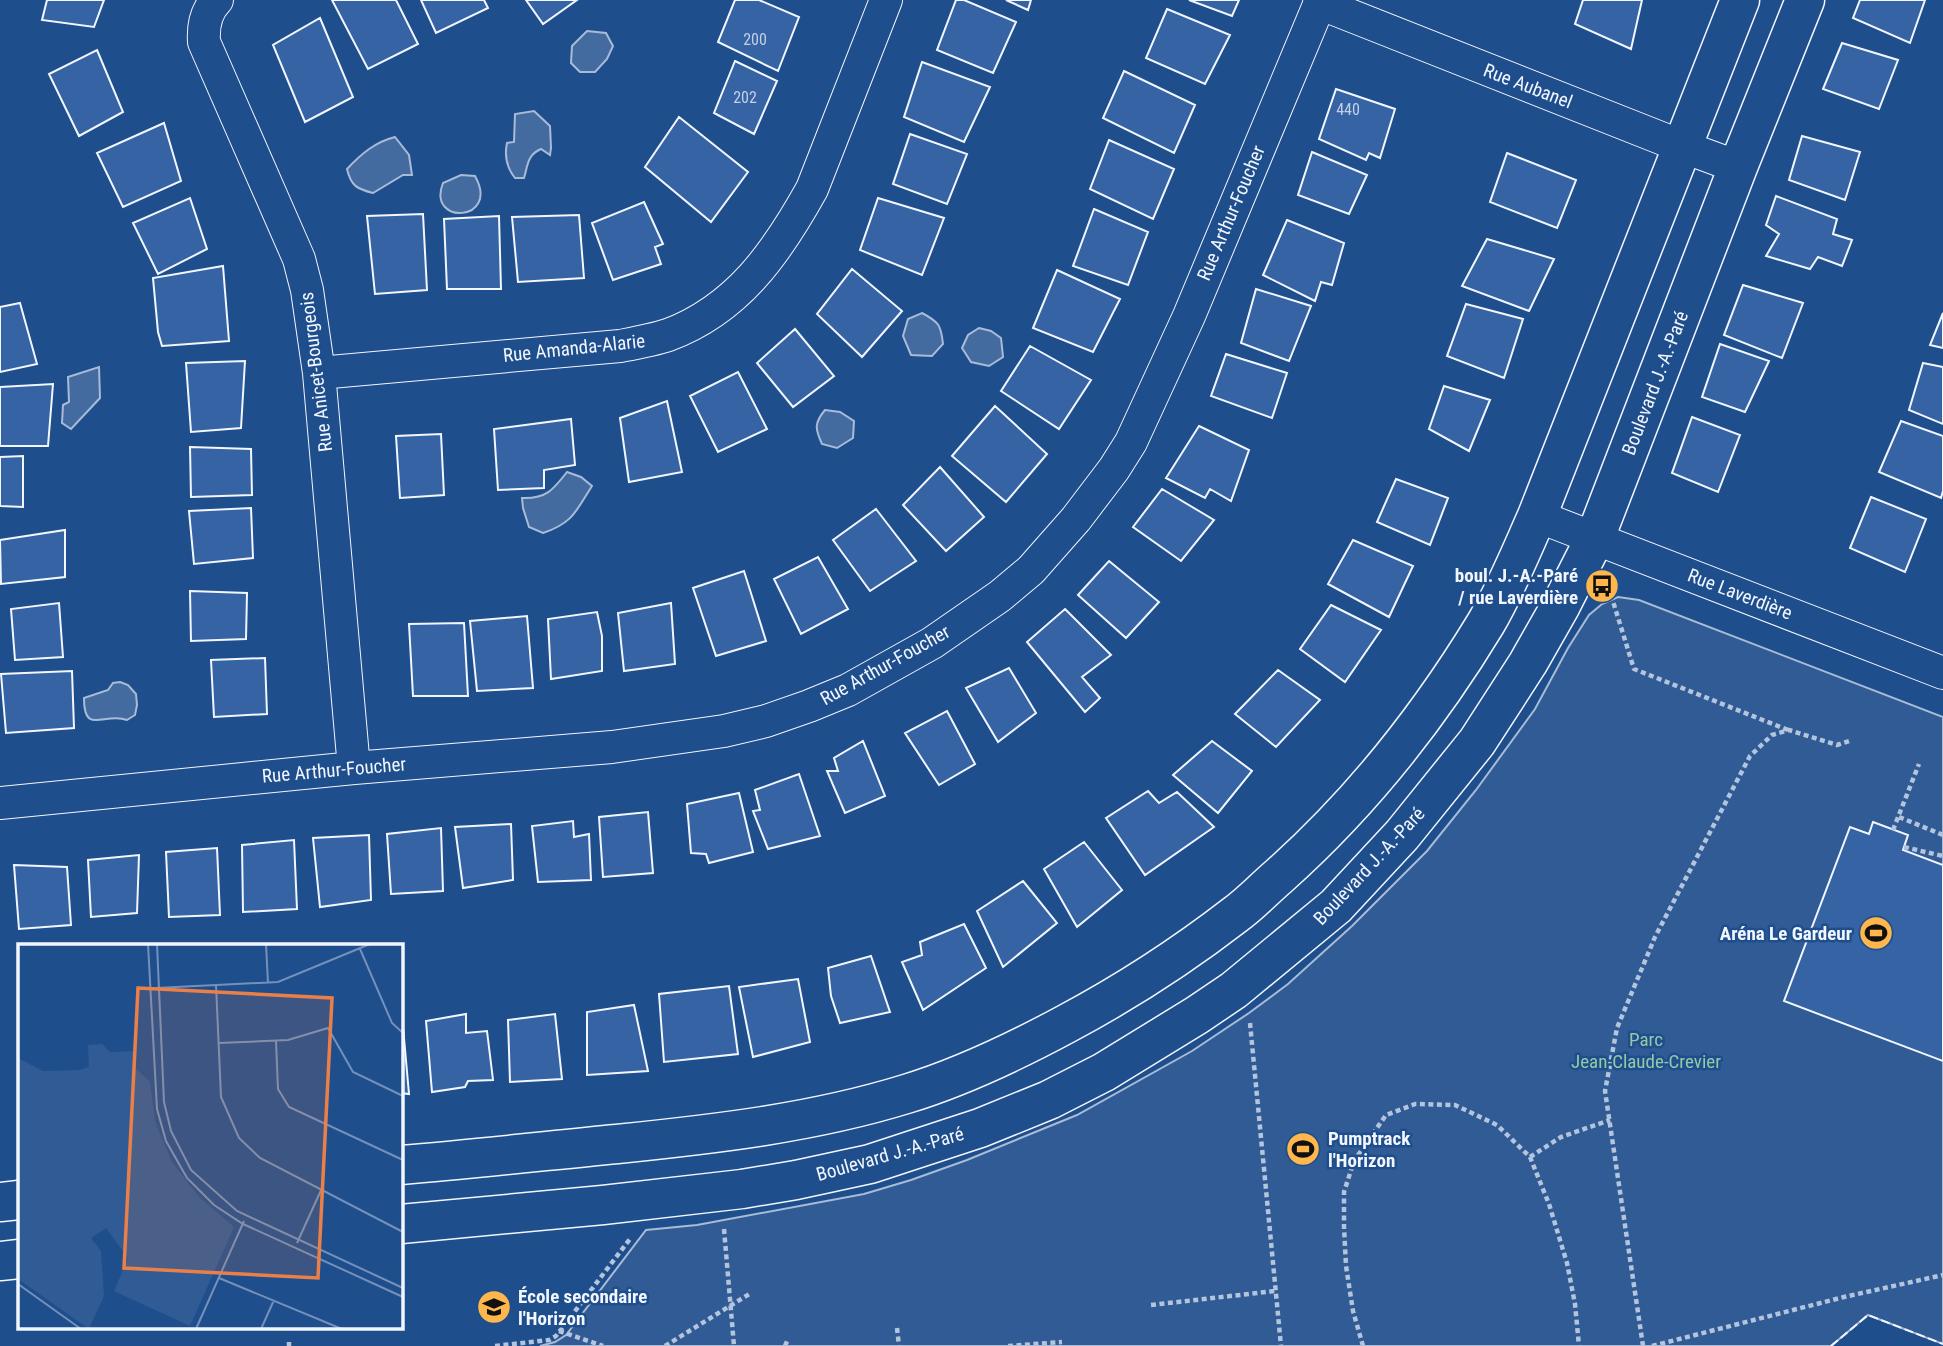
<svg xmlns="http://www.w3.org/2000/svg" width="1943" height="1346" viewBox="0 0 1943 1346" font-family="'Roboto Condensed',sans-serif">
<style>
.built{fill:#305b95;stroke:#a8bbd7;stroke-width:2}
.water{fill:#446ba0;stroke:#a8bbd7;stroke-width:2}
.building{fill:#3563a3;stroke:#f2f6ff;stroke-width:2}
.lines{fill:none;stroke-linecap:round;stroke-linejoin:round}
.minor-casing{stroke:#f2f6ff;stroke-width:34}
.tertiary-casing{stroke:#f2f6ff;stroke-width:41}
.path{stroke:#b3c4dc;stroke-width:4.5;stroke-dasharray:5 3.5;stroke-linecap:butt}
.minor{stroke:#1f4e8c;stroke-width:32}
.tertiary{stroke:#1f4e8c;stroke-width:38}
.fence{stroke:#f2f6ff;stroke-width:2;stroke-dasharray:9 3.5;stroke-linecap:butt}
.labels{text-anchor:middle;dominant-baseline:central;stroke-width:5;stroke-linejoin:round;paint-order:stroke}
.number-label{font-size:16px;fill:#c3d1e8}
.street-label{font-size:19px;fill:#f2f6ff;stroke:#1f4e8c}
.poi-label{font-size:19px;font-weight:bold;fill:#f2f6ff;stroke:#1f4e8c;text-anchor:end}
.park-label{font-size:19px;fill:#97c8a6;stroke:#1f4e8c}
.inset-road{fill:none;stroke:#7391ba;stroke-width:2}
.view{fill:#ea8049;fill-opacity:0.15;stroke:#ea8049;stroke-width:3.5}
.inset-edge{fill:none;stroke:#f2f6ff;stroke-width:3.5}
</style>
<rect width="100%" height="100%" fill="#1f4e8c"/>
<!-- built -->
<path class="built" d="M1618,597L1639,600L1943,717V1344L1868,1315L1831,1346H540L555,1342L566,1335L646,1230L697,1225L864,1194L911,1180L967,1160L1077,1115L1192,1051L1249,1013L1288,984L1352,926L1427,851L1476,790L1535,709L1568,648L1589,615L1602,604Z"/>
<!-- water -->
<path class="water" d="M587,31L606,33L613,46L607,59L595,72H580L571,63L572,46Z
M534,111L550,126L551,148L550,155L541,149C527,155 528,165 524,178H515C507,168 504,157 507,143L514,142L515,114Z
M395,137L409,155L412,175H403L373,193C357,189 351,186 347,169C361,154 375,142 395,137Z
M461,175L475,176C501,222 426,226 443,183Z
M922,313C939,322 941,325 943,344L932,356L911,355L903,336L908,319Z
M979,328L991,331L1001,338L1003,357L989,366L971,362L962,348L968,335Z
M99,367L100,398L71,429L62,423L63,405L69,402L68,377Z
M825,410L840,412L854,421L853,438L837,448L822,444C815,429 814,423 825,410Z
M567,472L581,477L592,486C576,511 573,523 543,533L529,527L523,508L522,498C546,499 553,490 567,472Z
M120,682L128,685L136,694L137,705L135,715L127,720C105,711 84,737 84,698L108,690L113,683Z"/>
<!-- building -->
<path class="building" d="M47,0H104L94,27L42,20Z
M332,0H396L418,44L368,69Z
M421,0H484L488,8L436,33Z
M526,0H577L543,24Z
M735,0H759L799,17L778,71L718,42Z
M956,0H964L1016,22L993,73L937,50Z
M1006,0H1031L1028,10Z
M1189,0H1239L1232,16Z
M1583,0H1642L1631,49L1575,24Z
M1860,0H1925L1910,43L1853,18Z
M1167,9L1230,35L1205,84L1146,58Z
M320,18L353,97L305,122L273,45Z
M1842,43L1898,60L1879,109L1823,89Z
M97,50L123,112L79,136L49,74Z
M735,61L777,81L754,134L714,113Z
M922,62L990,87L964,142L904,117Z
M1124,71L1195,105L1174,153L1103,118Z
M1336,89L1395,109L1380,158L1369,153L1366,160L1319,139Z
M679,117L748,172L711,222L645,167Z
M164,123L181,181L123,207L97,153Z
M910,134L967,154L947,204L893,184Z
M1802,136L1860,152L1845,200L1789,180Z
M1109,140L1174,169L1153,219L1090,189Z
M1312,152L1367,175L1349,214L1298,195Z
M1507,153L1576,180L1557,228L1490,202Z
M1776,196L1837,219L1833,234L1852,240L1842,266L1818,257L1810,269L1766,256L1779,234L1766,225Z
M190,198L207,249L158,274L133,223Z
M878,198L944,218L922,275L860,250Z
M644,202L663,244L655,247L661,264L613,280L592,223Z
M1094,209L1148,232L1128,285L1073,266Z
M423,214L427,290L375,294L367,216Z
M579,215L584,278L518,282L512,217Z
M499,216L501,289H447L444,219Z
M1287,220L1344,243L1332,285L1321,282L1315,301L1263,275Z
M1487,239L1554,259L1529,311L1462,286Z
M223,266L229,341L162,346L158,332L153,278Z
M852,269L902,311L862,357L817,314Z
M1057,270L1120,299L1093,352L1033,328Z
M1743,285L1803,303L1782,358L1724,335Z
M1256,289L1311,306L1289,361L1241,343Z
M20,303L37,364L0,372V307Z
M1466,304L1523,319L1504,378L1447,356Z
M1943,313V348L1930,345Z
M795,329L834,376L793,407L757,363Z
M1720,344L1769,361L1745,412L1702,397Z
M1030,346L1091,380L1059,429L1001,391Z
M1226,354L1287,373L1272,418L1211,396Z
M245,361L241,428L191,432L186,363Z
M1923,363L1943,367V424L1909,410Z
M738,372L767,429L718,452L690,396Z
M53,384L48,446H0V387Z
M1444,386L1490,400L1469,451L1429,429Z
M667,401L682,472L629,482L620,418Z
M995,406L1047,454L1006,502L952,456Z
M1692,417L1740,435L1718,492L1672,473Z
M571,419L575,465L544,470V488L498,490L494,429Z
M1901,421L1943,436V491L1941,498L1879,472Z
M1199,426L1249,450L1231,501L1210,489L1205,498L1166,478Z
M441,434L444,495L400,498L396,436Z
M190,447L251,449L252,495L191,497Z
M23,456V507L0,506V457Z
M940,467L984,517L946,551L903,505Z
M1396,479L1448,498L1430,545L1377,522Z
M1162,489L1214,520L1181,561L1133,527Z
M1871,497L1926,519L1905,572L1850,548Z
M251,508L253,558L194,564L189,511Z
M876,509L916,561L870,591L833,540Z
M65,530V577L1,584L0,540Z
M1353,540L1413,566L1389,617L1328,584Z
M818,557L848,609L801,634L774,579Z
M1109,561L1159,602L1126,638L1078,595Z
M744,571L766,641L716,656L693,588Z
M190,591L247,593L246,639L191,641Z
M59,603L63,657L15,660L11,609Z
M671,603L675,664L624,671L618,613Z
M1331,605L1381,630L1345,682L1300,649Z
M1065,609L1111,655L1082,677L1100,698L1085,712L1027,642Z
M597,612L602,636V671L551,679L548,619Z
M527,616L533,688L477,691L470,621Z
M464,623L468,696H413L409,624Z
M265,658L267,714L214,717L211,660Z
M1009,668L1036,713L998,742L966,688Z
M1278,670L1320,700L1276,747L1235,714Z
M72,671L74,728L6,733L1,674Z
M947,711L975,764L939,785L905,733Z
M863,741L885,796L845,813L827,771H838L834,758Z
M1212,741L1252,771L1218,813L1173,775Z
M799,774L820,836L768,849L753,811L760,810L755,790Z
M1148,791L1159,803L1177,792L1214,827L1145,875L1106,818Z
M739,793L753,852L709,863L706,854L691,853L687,804Z
M648,812L653,873L603,877L599,817Z
M573,821L574,837L589,834L591,880L538,882L532,826Z
M1873,822L1908,835L1903,850L1943,865V1061L1784,1001L1850,827L1869,834Z
M511,824L513,880L463,888L455,827Z
M441,828L443,891L391,894L387,834Z
M369,835L371,900L320,907L313,838Z
M294,840L297,909L243,912L242,845Z
M1084,842L1122,890L1077,927L1044,869Z
M217,848L220,915L169,917L166,852Z
M139,855L137,913L91,917L88,860Z
M14,865L67,867L71,925L19,929Z
M1023,881L1057,923L1003,967L977,911Z
M964,924L986,968L923,1010L902,962L922,955L920,942Z
M871,956L890,1012L840,1023L831,996L828,968Z
M798,979L810,1042L753,1057L739,987Z
M729,986L738,1054L664,1062L659,994Z
M634,1005L648,1071L587,1075V1012Z
M466,1014V1033L487,1031L493,1080L468,1081L465,1087L432,1092L426,1021Z
M555,1014L562,1079L510,1082L508,1020Z
M401,1027H403L409,1094L401,1093Z"/>
<g class="lines">
<!-- minor casing -->
<g class="minor-casing">
<path id="minor" d="M217,0C206,11 203,27 204,42L299,259L307,290L319,373L354,768
M1319,3L1681,146L1738,167
M319,373L620,346C636,343 653,340 668,335C738,309 777,252 812,189L886,0
M1537,516L1943,673
M0,803L354,768L612,747L724,731L766,721L809,706L848,690L932,643L1000,596L1031,570L1076,519L1114,469L1131,442L1189,316L1321,0"/>
</g>
<!-- tertiary casing -->
<g class="tertiary-casing">
<path id="tertiary" d="M401,1165C473,1159 545,1151 617,1144C714,1134 812,1123 906,1094C962,1077 1014,1052 1066,1024C1126,992 1183,955 1236,914C1251,903 1264,889 1278,877C1360,804 1429,717 1486,623C1506,589 1521,552 1537,516L1740,0
M0,1202L19,1200
M401,1224L603,1205L742,1189L796,1180L870,1164L980,1128L1049,1100L1104,1072L1197,1015L1234,990L1336,906L1402,835L1477,742L1528,663L1561,605L1595,538L1738,167L1805,0
M0,1261L19,1259"/>
</g>
<!-- path -->
<path class="path" d="M1611,595L1634,669L1788,730
M1899,817L1943,835
M1893,830L1919,764
M1904,847L1943,856
M1250,1023L1281,1346
M1530,1157L1561,1137L1610,1120
M724,1229L734,1346
M1151,1305L1275,1291
M897,1328L899,1346
M559,1331L603,1346
M289,1342V1346
M495,1346L549,1340L556,1336L630,1239
M665,1346L751,1293
M785,1346L788,1339
M1008,1346L1062,1342
M1363,1346L1353,1311L1346,1266L1344,1227V1192L1354,1161L1386,1115L1415,1104L1455,1105L1497,1125L1530,1157L1549,1204L1567,1263L1575,1304L1579,1346
M1643,1346L1605,1091L1617,1028L1655,937L1750,756L1772,735L1789,730L1837,745L1852,740
M1652,1346L1844,1297L1943,1275"/>
<!-- minor -->
<use href="#minor" class="minor"/>
<!-- tertiary -->
<use href="#tertiary" class="tertiary"/>
<!-- fence -->
<path class="fence" d="M1831,1346L1868,1315L1943,1344"/>
</g>
<!-- icons -->
<defs>
<g id="bus-disc" transform="scale(1.75)"><circle r="9.5" fill="#ffb74d" stroke="#1f4e8c"/><path d="M-5-6H5V4H4V6H2V4H-2V6H-4V4H-5ZM-3.5-4V0h7V-4ZM-3.5 1.2v1.5H-2V1.2ZM2 1.2v1.5H3.5V1.2Z" fill="#111"/></g>
<g id="stadium-disc" transform="scale(1.75)"><circle r="9.5" fill="#ffb74d" stroke="#1f4e8c"/><path d="M0-5a6.5 5 0 1 0 0 10a6.5 5 0 1 0 0-10ZM-3.5-1.8h7v3.6h-7Z" fill="#111"/></g>
<g id="school-disc" transform="scale(1.75)"><circle r="9.5" fill="#ffb74d" stroke="#1f4e8c"/><path d="M0-5L7-2L0 1L-7-2ZM-4 1L0 2.5L4 1V4Q0 6-4 4Z" fill="#111"/></g>
</defs>
<g fill-rule="evenodd">
<use href="#bus-disc" x="1602" y="586"/>
<use href="#stadium-disc" x="1876" y="933"/>
<use href="#stadium-disc" x="1303" y="1149"/>
<use href="#school-disc" x="494" y="1307"/>
</g>
<g class="labels">
<!-- number labels -->
<g class="number-label">
<text x="755" y="39">200</text>
<text x="745" y="97">202</text>
<text x="1348" y="109">440</text>
</g>
<!-- street labels -->
<g class="street-label">
<text transform="translate(1528 86) rotate(21)">Rue Aubanel</text>
<text transform="translate(1231 213) rotate(-67)">Rue Arthur-Foucher</text>
<text transform="translate(574 348) rotate(-6)">Rue Amanda-Alarie</text>
<text transform="translate(316 372) rotate(-97)">Rue Anicet-Bourgeois</text>
<text transform="translate(1655 383) rotate(-69)">Boulevard J.-A.-Paré</text>
<text transform="translate(1740 594) rotate(21)">Rue Laverdière</text>
<text transform="translate(885 665) rotate(-29)">Rue Arthur-Foucher</text>
<text transform="translate(334 770) rotate(-5)">Rue Arthur-Foucher</text>
<text transform="translate(1369 866) rotate(-47)">Boulevard J.-A.-Paré</text>
<text transform="translate(890 1154) rotate(-16)">Boulevard J.-A.-Paré</text>
</g>
<!-- poi labels -->
<g class="poi-label">
<text x="1578" y="575">boul. J.-A.-Paré<tspan x="1578" dy="22">/ rue Laverdière</tspan></text>
<text x="1852" y="933">Aréna Le Gardeur</text>
<text x="1328" y="1138" text-anchor="start">Pumptrack<tspan x="1328" dy="22">l'Horizon</tspan></text>
<text x="518" y="1296" text-anchor="start">École secondaire<tspan x="518" dy="22">l'Horizon</tspan></text>
</g>
<!-- park labels -->
<g class="park-label">
<text x="1646" y="1039">Parc<tspan x="1646" dy="22">Jean-Claude-Crevier</tspan></text>
</g>
</g>
<!-- overview -->
<g transform="translate(18 944)">
<rect width="385" height="385" fill="#1f4e8c"/>
<path d="M84,100L92,108L115,107L117,124L132,138L137,177L154,218L181,253L216,283L172,382L96,347L110,314L88,284L73,294L83,307L86,352L71,385L0,335V114L25,127L61,126L71,123L70,101Z" fill="#305b95"/>
<path class="inset-road" d="M130,0L139,165L148,197L169,234L196,261L225,280L385,353M139,0L146,158L153,187L173,226L219,267L385,344M248,0L250,39M342,5L374,79L385,89M198,41L203,153L221,194L242,214L385,288M138,44L260,38L352,0M258,97L260,145L271,163L385,216M201,99L270,96L310,84L335,128L385,152M279,299L304,244M201,334L324,385M0,340L63,385M178,385L226,277M243,385L256,356"/>
<path class="view" d="M120,44L314,54L300,334L106,324Z"/>
<rect width="385" height="385" class="inset-edge"/>
</g>
</svg>
